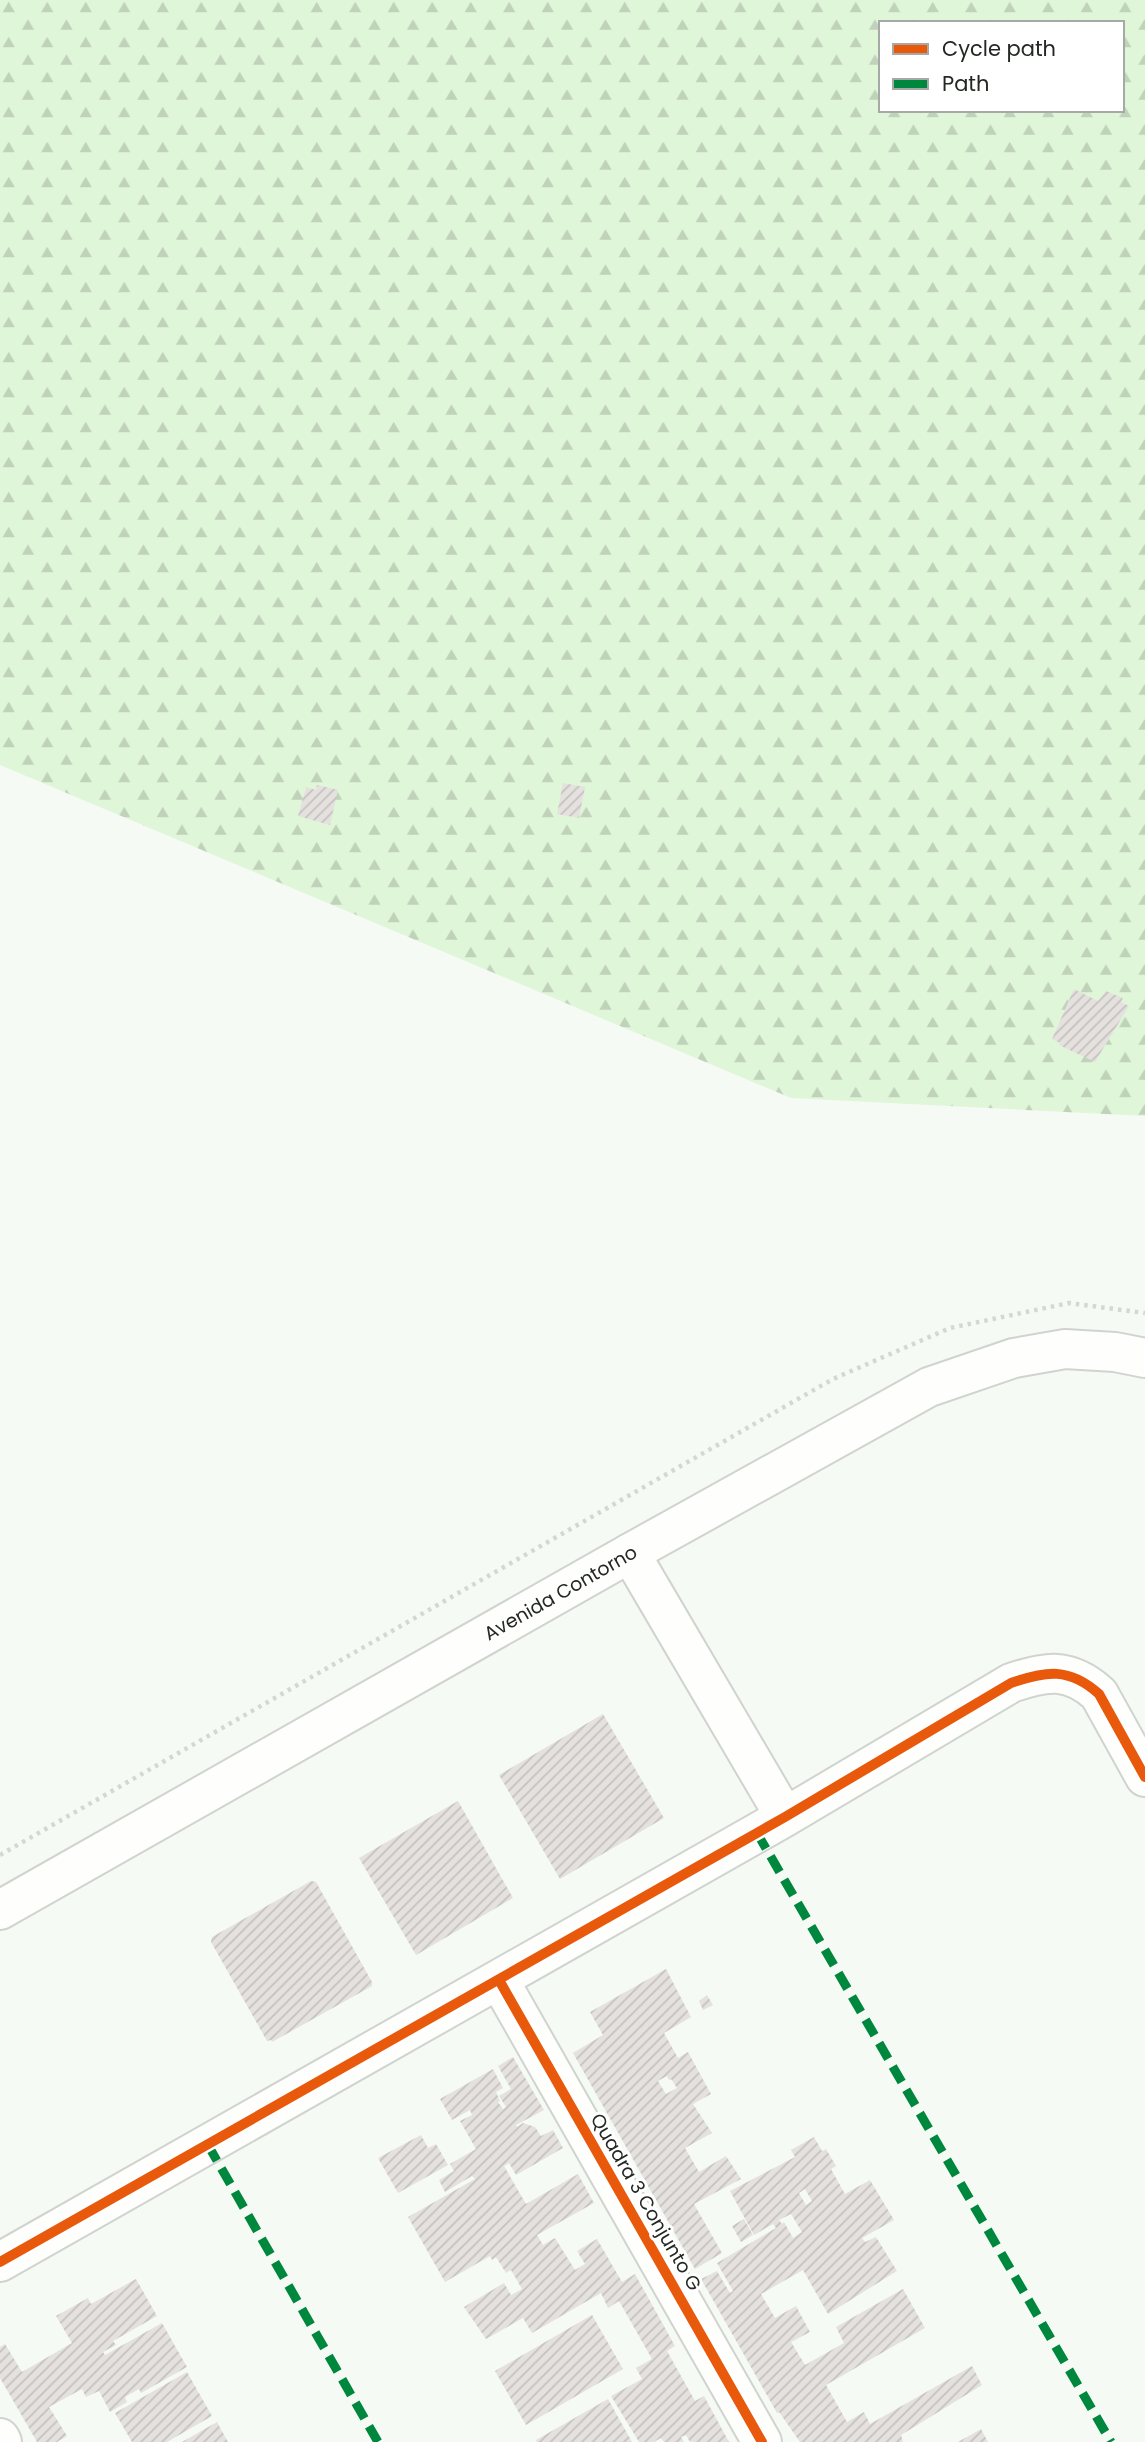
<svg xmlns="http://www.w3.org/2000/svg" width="1145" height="2442" viewBox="0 0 1145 2442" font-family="Poppins,sans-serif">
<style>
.forest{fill:url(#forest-firs);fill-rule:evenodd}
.building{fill:url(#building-hatch);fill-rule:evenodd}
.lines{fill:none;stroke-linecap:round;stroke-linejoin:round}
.minor-casing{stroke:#d0d4cf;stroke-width:42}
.major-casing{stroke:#d0d4cf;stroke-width:42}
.path{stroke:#d5d7d4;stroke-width:4.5;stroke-dasharray:3.5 5;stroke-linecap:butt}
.minor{stroke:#fefefd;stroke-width:38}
.major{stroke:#fefefd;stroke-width:38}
.quiet{stroke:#00873e;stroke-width:9;stroke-dasharray:18 9;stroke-linecap:butt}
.cycleway-casing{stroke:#fff;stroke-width:15}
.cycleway{stroke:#e8590c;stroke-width:10}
.labels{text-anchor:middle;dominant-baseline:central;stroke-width:6;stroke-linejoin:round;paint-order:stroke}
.street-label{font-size:19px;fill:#242823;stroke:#fff}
</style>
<defs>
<pattern id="forest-firs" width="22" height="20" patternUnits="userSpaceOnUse" patternTransform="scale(1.75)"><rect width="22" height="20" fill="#e0f6d9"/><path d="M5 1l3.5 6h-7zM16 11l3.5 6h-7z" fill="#c0d3ba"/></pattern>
<pattern id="building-hatch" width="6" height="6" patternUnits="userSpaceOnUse" patternTransform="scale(1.75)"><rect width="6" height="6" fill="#e5e1df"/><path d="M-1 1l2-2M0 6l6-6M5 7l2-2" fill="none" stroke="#c4c1bf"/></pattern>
</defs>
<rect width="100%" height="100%" fill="#f5faf4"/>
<!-- forest -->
<path class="forest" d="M0,0H1145V1116L791,1098L0,765ZM881,23H1122V110H881Z"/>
<!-- building -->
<path class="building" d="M563,783L585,787L579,818L557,814Z
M317,785L338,790L330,825L298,816L306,787L316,790Z
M1074,989L1098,1001L1106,991L1123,998L1121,1002L1129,1006L1095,1062L1059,1045L1060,1043L1052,1039Z
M603,1714L664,1818L560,1879L499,1775Z
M458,1801L513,1898L416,1955L359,1858Z
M311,1881L316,1882L372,1982V1986L272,2042L271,2040L267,2041L211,1942L212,1937Z
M666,1969L691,2017L664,2033L678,2058L688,2052L711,2094L693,2104L712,2133L685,2148L699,2172L726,2156L741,2179L694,2204L722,2253L695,2269L573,2053L603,2035L590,2012ZM667,2076L669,2080L671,2079L677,2088L666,2094L658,2081Z
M707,1995L713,2005L703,2010L699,2001Z
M513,2057L544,2110L516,2125L517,2127L523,2123L535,2127L541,2136L553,2130L563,2148L516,2175L509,2163L504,2166L526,2204L578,2174L594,2203L537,2235L543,2245L555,2238L575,2270L585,2264L577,2251L597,2239L622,2282L635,2274L675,2346L667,2351L695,2401L704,2396L729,2442H690L686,2435L681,2437L684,2442H664L661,2438L654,2442H639L611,2396L642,2379L636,2368L652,2359L619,2301L608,2308L601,2293L532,2333L523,2318L486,2339L464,2307L504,2283L511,2295L522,2289L511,2270L506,2273L496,2257L492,2260L490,2256L445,2282L408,2217L475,2179L472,2176L445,2192L439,2180L454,2171L450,2164L476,2149L460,2121L472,2115L470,2110L452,2120L440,2099L493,2069L503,2088L496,2092L500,2101L498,2102L503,2109L506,2107L499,2096L511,2089L498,2066Z
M421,2135L428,2148L436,2144L448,2165L398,2193L378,2158Z
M814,2137L822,2151L826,2149L836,2166L831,2169L845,2194L870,2180L894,2220L862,2238L865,2242L876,2237L897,2271L828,2314L803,2270L761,2294L775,2318L796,2306L810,2332L791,2342L805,2365L844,2343L836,2327L903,2289L925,2328L826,2385L847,2422L864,2412L870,2424L972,2366L982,2385L901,2435L903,2442H800L779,2412L777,2413L701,2279L717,2271L730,2293L733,2291L717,2263L776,2228L773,2224L754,2235L730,2191L795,2157L791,2150ZM805,2189L812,2201L806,2205L799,2193ZM791,2214L802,2232L793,2238L784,2222L782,2224L779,2220Z
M744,2219L753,2235L741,2242L732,2226Z
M136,2279L157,2316L113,2341L116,2345L103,2352L105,2355L162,2323L187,2367L141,2393L139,2389L125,2397L127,2402L110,2412L99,2391L86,2397L82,2389L49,2407L67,2436L57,2442H37L0,2378V2347L5,2344L22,2372L72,2343L56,2316L88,2298L91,2304Z
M592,2315L623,2369L526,2425L495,2371Z
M187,2372L212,2416L167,2442H132L115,2413Z
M608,2399L632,2442H537L536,2440Z
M217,2422L228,2442H182Z
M981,2429L988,2442H958Z"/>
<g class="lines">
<!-- minor casing -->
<g class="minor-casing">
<path id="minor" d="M630,1553L785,1817
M499,1980L762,2442
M0,2262L785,1817L1011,1683C1046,1671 1069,1667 1099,1694L1145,1777
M0,2438L2,2442"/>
</g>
<!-- major casing -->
<g class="major-casing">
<g id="major">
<path id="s1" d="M0,1910L630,1553L929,1387L1014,1358L1065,1349L1115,1352L1145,1358"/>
</g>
</g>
<!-- path -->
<path class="path" d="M0,1855L833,1379L950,1328L1069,1303L1145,1313"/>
<!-- minor -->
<use href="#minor" class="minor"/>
<!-- major -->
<use href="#major" class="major"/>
<!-- quiet -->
<path class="quiet" d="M757,1833L1111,2442
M208,2145L378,2442"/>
<!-- cycleway casing -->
<g class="cycleway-casing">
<path id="cycleway" d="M499,1980L762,2442
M0,2262L785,1817L1011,1683C1046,1671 1069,1667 1099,1694L1145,1777"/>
</g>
<!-- cycleway -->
<use href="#cycleway" class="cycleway"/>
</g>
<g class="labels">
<!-- street labels -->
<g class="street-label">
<text stroke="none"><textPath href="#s1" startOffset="644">Avenida Contorno</textPath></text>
<text transform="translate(646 2202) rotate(60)">Quadra 3 Conjunto G</text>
</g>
</g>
<!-- legend -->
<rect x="879" y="21" width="245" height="91" fill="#ffffff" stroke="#a7a9a7" stroke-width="2"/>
<rect x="893" y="44" width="35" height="10" fill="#e8590c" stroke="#a7a9a7" stroke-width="2"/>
<text x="942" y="56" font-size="21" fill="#242823">Cycle path</text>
<rect x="893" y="79" width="35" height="10" fill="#00873e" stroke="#a7a9a7" stroke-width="2"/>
<text x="942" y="91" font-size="21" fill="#242823">Path</text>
</svg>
